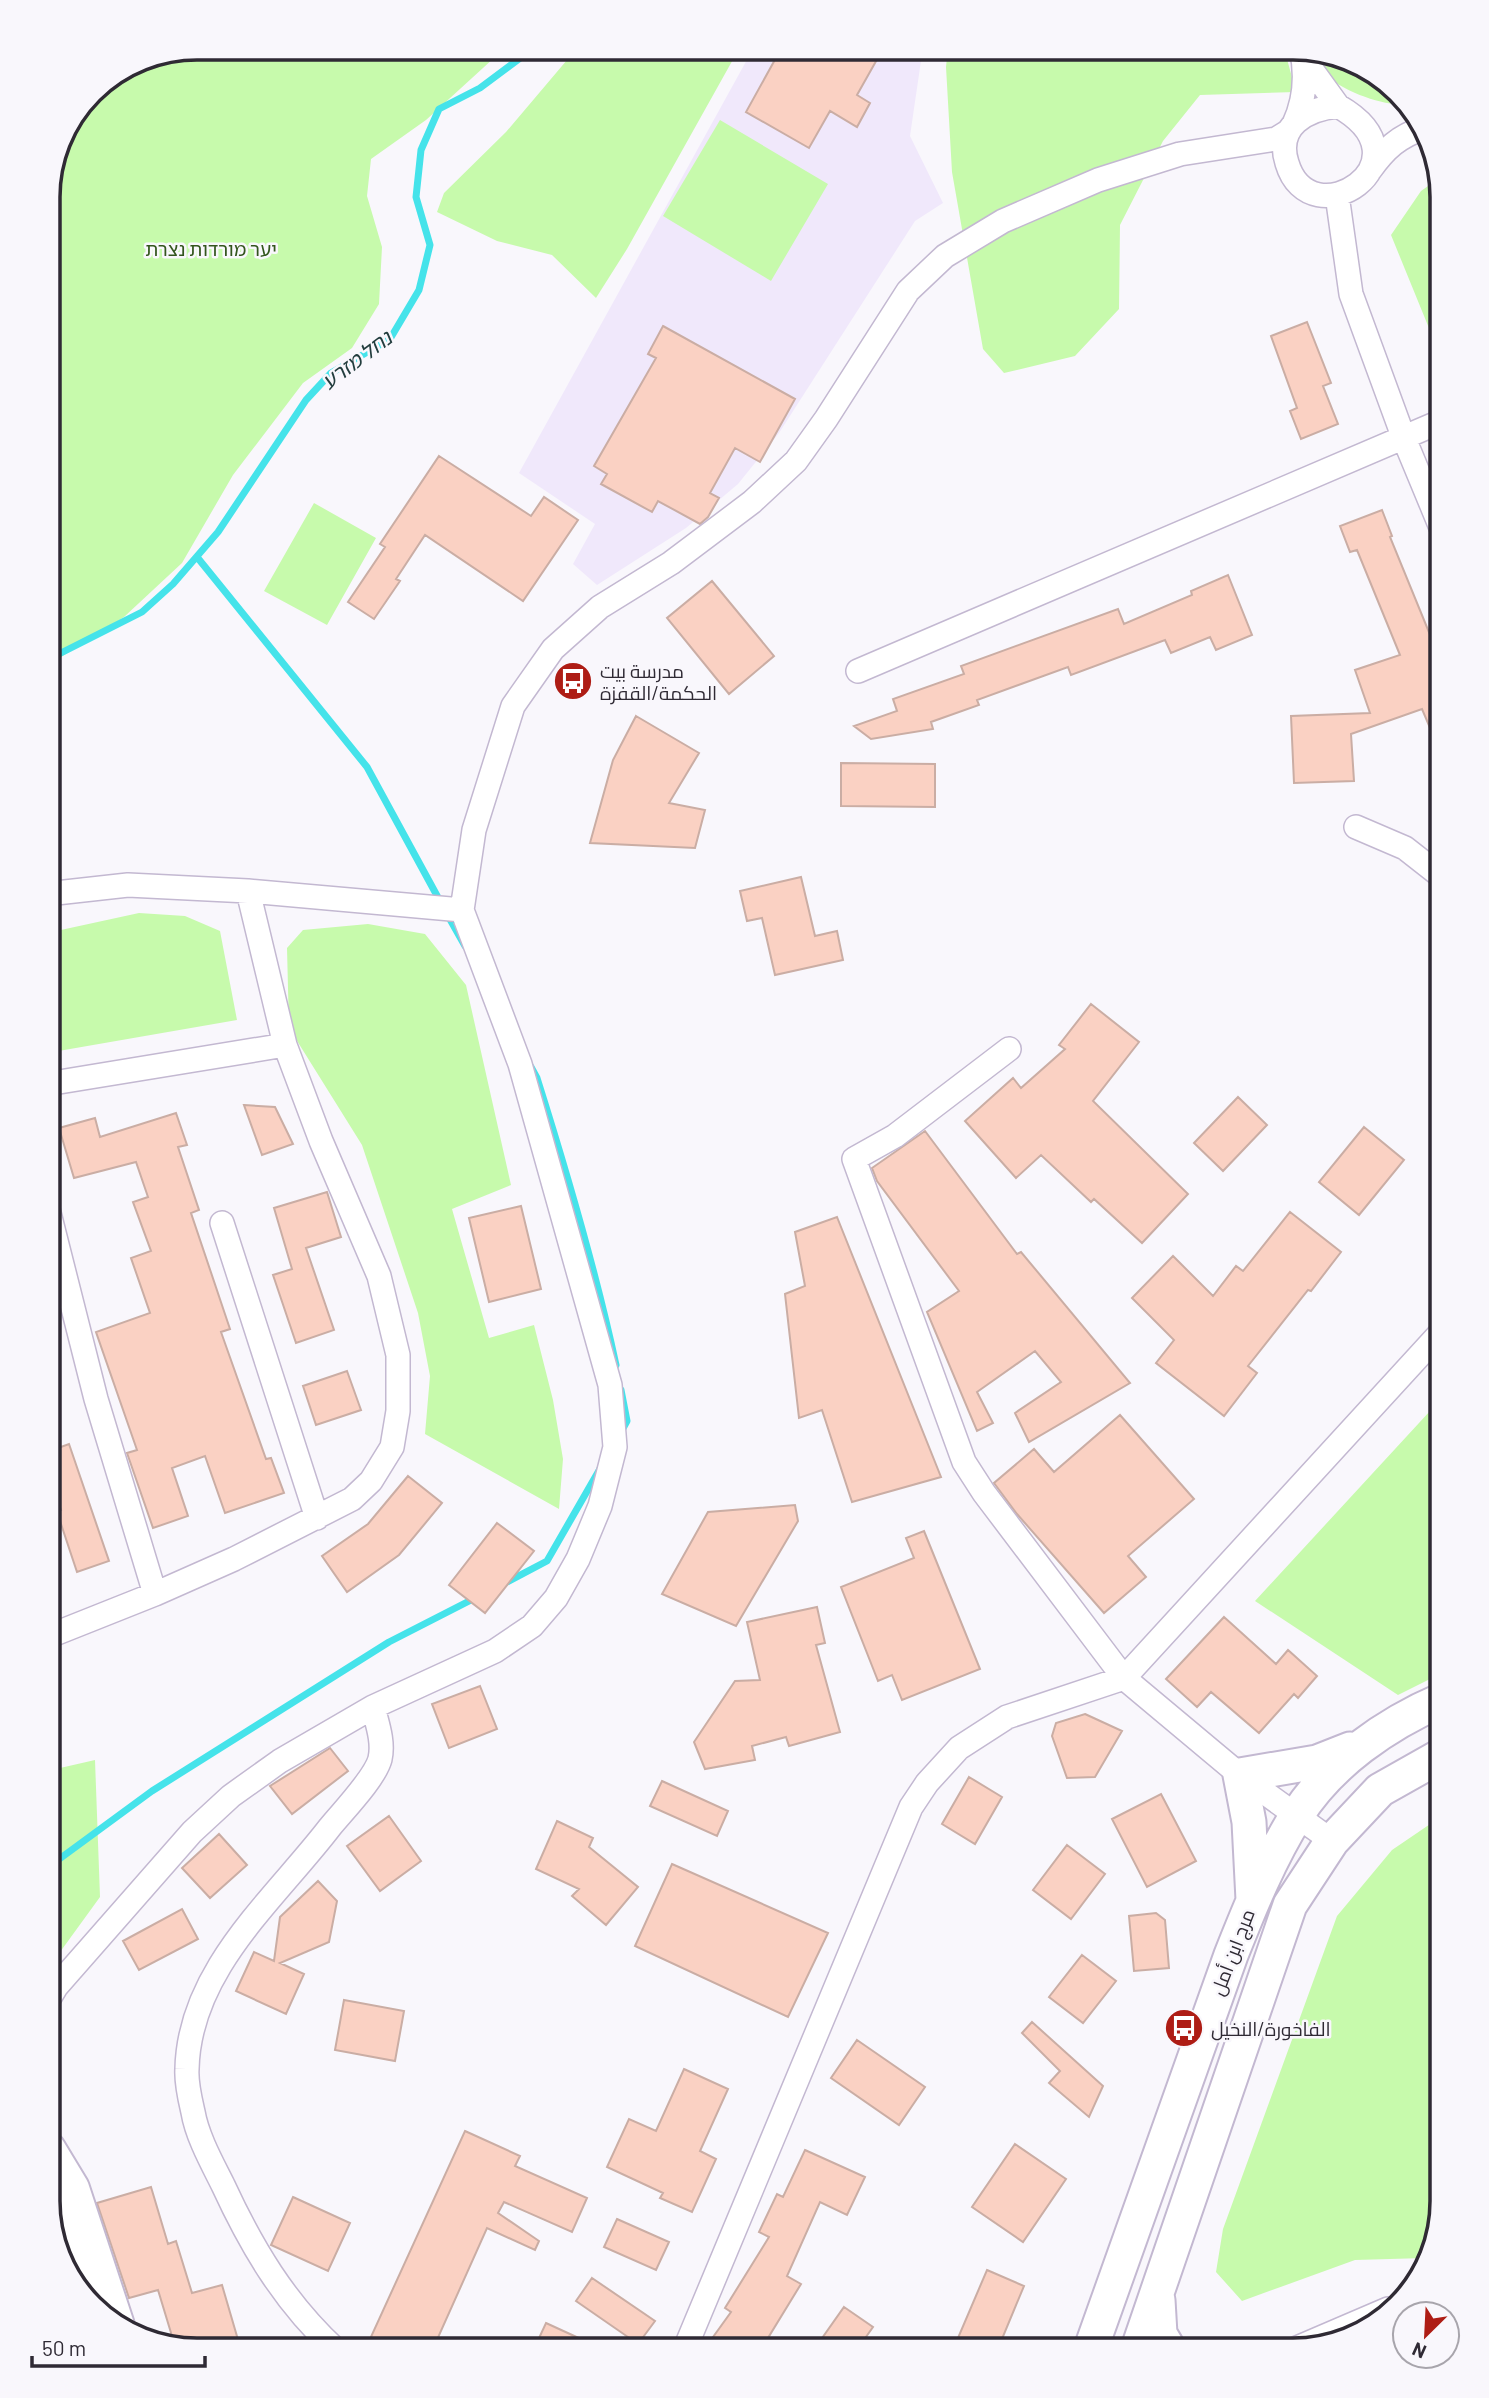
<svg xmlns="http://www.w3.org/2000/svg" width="1489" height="2398" viewBox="0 0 1489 2398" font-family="Barlow,Cairo,'Noto Sans Hebrew',sans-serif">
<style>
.built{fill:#f0e8fb}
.green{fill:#c7faac}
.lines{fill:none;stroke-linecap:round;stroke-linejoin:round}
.stream{stroke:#45e3ea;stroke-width:7}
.building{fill:#fad1c3;stroke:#caada4;stroke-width:2}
.street-casing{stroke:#c3b8d1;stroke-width:26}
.secondary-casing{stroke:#c3b8d1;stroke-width:37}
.highway-casing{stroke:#c3b8d1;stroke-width:42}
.street{stroke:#fff;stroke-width:23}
.secondary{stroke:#fff;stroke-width:33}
.highway{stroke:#fff;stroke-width:38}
.labels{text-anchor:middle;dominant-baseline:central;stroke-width:5;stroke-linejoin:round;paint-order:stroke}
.park-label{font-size:19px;fill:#33561d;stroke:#f9f7fc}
.poi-label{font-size:19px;fill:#2f2a34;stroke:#f9f7fc;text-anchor:start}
.street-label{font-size:19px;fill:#2f2a34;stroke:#f9f7fc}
.water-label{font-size:21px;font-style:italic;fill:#233d3e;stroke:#f9f7fc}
.rim{fill:none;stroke:#2f2a34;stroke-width:3.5}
</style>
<rect width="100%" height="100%" fill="#f9f7fc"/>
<!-- built -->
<path class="built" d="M754,47H923L910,136L943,203L915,221L779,433L738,484L686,528L597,585L573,564L595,524L519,473Z"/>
<!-- green -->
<path class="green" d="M197,47H506L426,120L371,159L367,196L382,247L379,304L352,348L303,383L233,475L182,563L124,617L47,666L48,187L59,139L91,91L140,58Z
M578,47H740L627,249L596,298L552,255L497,241L437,212L444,193L506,132Z
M948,48H1284L1296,92L1200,95L1163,141L1120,225L1119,309L1075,356L1004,373L983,349L952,172L946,67Z
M1312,51L1376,73L1403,104C1382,106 1341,90 1326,75C1320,69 1316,58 1312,51Z
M720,120L828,184L771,281L663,216Z
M1438,179L1442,197V360L1391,235L1421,191Z
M314,503L376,538L327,625L264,591Z
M139,913L185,916L220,931L237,1020L47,1053V933Z
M368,924L425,934L466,985L511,1185L452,1209L489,1338L534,1325L553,1400L563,1459L559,1509L425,1434L430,1376L418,1313L362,1145L289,1028L287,948L303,930Z
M1442,1398V1673L1398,1695L1255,1601Z
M95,1760L100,1897L47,1970V1771Z
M1442,1816V2202L1425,2258L1355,2260L1242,2301L1216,2272L1223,2229L1337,1916L1392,1850Z"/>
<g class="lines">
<!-- stream -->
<path class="stream" d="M197,557L367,767L441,903
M47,660L142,612L173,584L218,532L306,400L331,373L390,339L419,290L430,245L416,197L421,150L439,109L480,88L535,47
M447,914L465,946
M531,1067L537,1078C567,1173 595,1267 616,1365
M621,1432L627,1421L621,1390
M505,1583L547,1561L601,1467
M47,1868L152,1791L389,1642L475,1598"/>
</g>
<!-- building -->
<path class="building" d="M782,47H884L857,95L870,103L857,127L830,111L809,148L746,112Z
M1307,322L1331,383L1323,386L1338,424L1301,439L1290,411L1297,408L1271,336Z
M663,326L795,399L760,462L735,448L710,493L719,498L708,517L700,524L658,501L652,512L601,484L607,474L594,466L656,358L648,354Z
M439,456L531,516L544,497L578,520L523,601L425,535L396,579L400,581L374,619L348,602L385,547L380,544Z
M1382,510L1392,536L1390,537L1442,664V756L1422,709L1351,734L1354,781L1294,783L1291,716L1370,713L1355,670L1400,655L1357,550L1350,552L1340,526Z
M1228,575L1252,635L1216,650L1210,637L1171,653L1165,640L1071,675L1068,667L977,700L979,705L931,722L933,729L871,739L854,726L897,711L893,699L964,674L961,666L1118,609L1124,624L1192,595L1191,591Z
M712,581L774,656L729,694L667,618Z
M636,716L699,753L669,803L705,810L695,848L590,843L613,760Z
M841,763L935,764V807L841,806Z
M801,877L815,936L837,931L843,960L775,975L762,918L747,921L740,891Z
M1091,1004L1139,1042L1093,1101L1188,1194L1142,1243L1094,1199L1091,1202L1041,1155L1016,1178L965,1121L1013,1078L1021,1088L1065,1049L1059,1045Z
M1238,1097L1267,1125L1223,1171L1194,1143Z
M244,1105L275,1107L293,1144L262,1155Z
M176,1113L187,1145L178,1147L199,1210L191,1213L230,1329L221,1332L266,1459L271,1458L284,1493L225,1513L205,1456L172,1468L188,1516L153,1528L127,1453L137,1450L96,1332L150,1313L131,1258L151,1251L133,1202L148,1197L136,1162L74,1178L59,1128L95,1118L100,1137Z
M1364,1127L1404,1160L1359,1215L1319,1182Z
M925,1131L1017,1254L1021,1252L1130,1383L1029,1442L1015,1413L1061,1382L1035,1351L977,1392L993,1423L977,1431L927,1312L959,1291L877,1181L872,1168Z
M327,1192L341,1237L306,1248L334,1330L296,1343L273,1275L292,1269L274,1208Z
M521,1206L541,1289L489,1302L469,1218Z
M1290,1212L1341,1252L1311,1291L1308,1290L1248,1366L1257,1373L1224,1416L1156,1363L1174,1340L1132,1298L1173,1256L1213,1296L1236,1266L1243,1271Z
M837,1217L941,1477L852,1502L822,1410L799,1418L785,1294L805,1286L795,1232Z
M347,1371L361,1410L316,1425L303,1386Z
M1120,1415L1194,1499L1128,1556L1146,1577L1104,1613L1017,1514L994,1483L1034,1449L1054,1472Z
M69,1444L109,1561L77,1572L57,1512L61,1510L47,1471V1452Z
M408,1476L442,1503L399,1555L347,1592L322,1556L368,1524Z
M795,1505L798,1521L736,1626L662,1594L708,1512Z
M497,1523L534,1551L485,1613L449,1585Z
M924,1531L980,1669L902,1700L892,1675L878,1681L841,1587L914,1558L906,1538Z
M817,1607L825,1643L816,1645L840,1732L789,1746L786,1737L752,1746L755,1760L705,1769L694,1742L735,1681L760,1680L747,1622Z
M1224,1617L1276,1664L1288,1650L1317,1676L1298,1698L1294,1694L1259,1733L1211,1692L1197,1707L1166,1679Z
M480,1686L497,1729L449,1748L432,1704Z
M1085,1714L1122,1731L1095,1777L1067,1778L1052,1736L1056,1723Z
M330,1748L348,1771L292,1814L270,1786Z
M969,1777L1002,1797L975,1844L942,1824Z
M662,1781L728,1811L717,1836L650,1806Z
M1161,1794L1196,1861L1147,1887L1112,1819Z
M389,1816L421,1861L380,1891L347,1846Z
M557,1821L593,1838L589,1847L638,1887L606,1925L572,1896L579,1889L536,1869Z
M219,1834L247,1865L210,1898L182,1868Z
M1067,1845L1105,1874L1071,1919L1033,1890Z
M672,1864L828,1933L788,2017L635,1946Z
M318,1881L337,1901L329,1942L280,1963L304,1974L286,2014L236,1991L254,1952L274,1961L280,1917Z
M182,1909L198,1939L139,1970L123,1941Z
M1156,1913L1165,1920L1169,1968L1134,1971L1129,1916Z
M1082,1955L1116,1981L1083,2023L1049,1997Z
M344,2000L404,2011L395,2061L335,2050Z
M1032,2022L1103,2086L1089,2117L1049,2083L1060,2071L1022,2033Z
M857,2040L925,2087L899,2125L831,2078Z
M684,2069L728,2089L700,2151L716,2159L692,2212L660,2198L663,2193L607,2167L629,2119L656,2131Z
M465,2131L520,2156L515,2166L587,2198L572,2232L504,2202L498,2213L539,2241L535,2250L487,2228L432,2351L365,2350Z
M1015,2144L1066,2179L1023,2242L972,2207Z
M805,2150L865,2177L847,2215L820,2202L787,2276L801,2284L760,2351H703L731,2312L725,2308L769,2237L759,2232L777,2194L783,2197Z
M151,2187L168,2244L176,2241L192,2293L222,2285L241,2350H187L175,2346L158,2290L129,2298L97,2203Z
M293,2197L350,2223L328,2271L271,2245Z
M617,2219L669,2242L656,2270L604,2247Z
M987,2270L1024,2286L997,2351H969L955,2345Z
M592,2278L655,2321L638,2344L576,2301Z
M844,2307L873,2327L856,2351H813Z
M546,2323L607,2351H533Z"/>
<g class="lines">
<!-- street casing -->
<g class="street-casing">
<path id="street" d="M1304,59L1338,106
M1338,106C1435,161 1310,241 1287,163C1275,126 1307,109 1338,106Z
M1294,124C1305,100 1307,74 1301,48
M1370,170C1385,149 1399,136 1424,128
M1337,195L1351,294L1403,436L1442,530
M858,671L1442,421
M1356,827L1405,848L1442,877
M47,894L128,885L248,891L462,910
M1009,1049L895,1136L854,1159L964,1462L984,1493L1124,1678L1240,1775L1332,1841
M47,1084L285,1045
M48,1209L96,1399L155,1594
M222,1223L317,1518
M47,1637L155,1594L234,1559L352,1499L371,1481L392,1447L398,1411V1355L379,1276L321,1141L285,1045L248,891
M47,2002L56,1987L192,1832L231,1796L280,1761L373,1707L495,1651L532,1626L556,1598L578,1559L600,1506L615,1447L610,1385L520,1064L462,910L474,830L513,706L553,649L600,607L671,563L752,502L796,461L826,419L908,291L945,256L1003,221L1098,180L1180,154L1276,139L1289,131
M336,2350C285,2303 252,2248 223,2185C212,2163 197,2136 193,2112C190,2099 186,2083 187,2069C189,1970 274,1900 330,1827C344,1810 375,1778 380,1759C384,1742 377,1723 373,1707
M684,2351L911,1807L927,1783L959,1748L1007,1717L1124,1678L1442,1331
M1290,2351L1388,2309"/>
</g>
<!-- secondary casing -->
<g class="secondary-casing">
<path id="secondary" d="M1253,1900L1249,1822L1240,1775L1317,1762L1350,1749
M1158,2300L1160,2334L1170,2351
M1090,2351L1231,1955C1250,1907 1270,1858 1297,1815C1330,1763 1386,1724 1442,1700
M1137,2351L1290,1905L1332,1841L1380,1790L1442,1755"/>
</g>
<!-- highway casing -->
<g class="highway-casing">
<path id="highway" d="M47,2151L70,2189L115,2326"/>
</g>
<!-- street -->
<use href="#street" class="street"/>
<!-- secondary -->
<use href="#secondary" class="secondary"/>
<!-- highway -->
<use href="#highway" class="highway"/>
</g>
<!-- icons -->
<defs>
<g id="bus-disc" transform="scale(2.0125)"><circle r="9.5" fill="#ae1d15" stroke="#f9f7fc"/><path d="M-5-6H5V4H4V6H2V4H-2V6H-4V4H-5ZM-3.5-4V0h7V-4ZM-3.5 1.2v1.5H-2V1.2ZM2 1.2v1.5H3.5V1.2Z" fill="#fff"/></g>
</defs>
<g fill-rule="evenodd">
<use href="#bus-disc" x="573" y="681"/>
<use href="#bus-disc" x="1184" y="2028"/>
</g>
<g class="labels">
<!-- park labels -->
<g class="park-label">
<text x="211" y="248">יער מורדות נצרת</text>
</g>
<!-- poi labels -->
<g class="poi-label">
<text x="600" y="670">مدرسة بيت<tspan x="600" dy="22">الحكمة/القفزة</tspan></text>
<text x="1211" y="2028">الفاخورة/النخيل</text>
</g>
<!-- street labels -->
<g class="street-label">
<text transform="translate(1232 1952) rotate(-69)">مرج ابن أمل</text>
</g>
<!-- water labels -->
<g class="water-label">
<text transform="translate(356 359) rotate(-37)">נחל מזרע</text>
</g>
</g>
<!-- crop -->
<path d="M0 0H1489V2398H0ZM197 60H1293A137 137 0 0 1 1430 197V2201A137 137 0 0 1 1293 2338H197A137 137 0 0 1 60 2201V197A137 137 0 0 1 197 60Z" fill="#f9f7fc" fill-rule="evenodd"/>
<path class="rim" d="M197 60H1293A137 137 0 0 1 1430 197V2201A137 137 0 0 1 1293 2338H197A137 137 0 0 1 60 2201V197A137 137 0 0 1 197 60Z"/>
<!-- north arrow -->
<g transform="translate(1426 2335) rotate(204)"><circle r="33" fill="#f9f7fc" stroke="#a8a5ac" stroke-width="2"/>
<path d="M0-5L12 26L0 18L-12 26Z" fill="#ae1d15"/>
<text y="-10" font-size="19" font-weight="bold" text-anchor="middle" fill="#2f2a34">N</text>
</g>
<!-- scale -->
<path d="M32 2356v10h173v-10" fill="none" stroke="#2f2a34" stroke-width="3.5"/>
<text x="42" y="2356" font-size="21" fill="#2f2a34" stroke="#f9f7fc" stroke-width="5" paint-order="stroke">50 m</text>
</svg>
